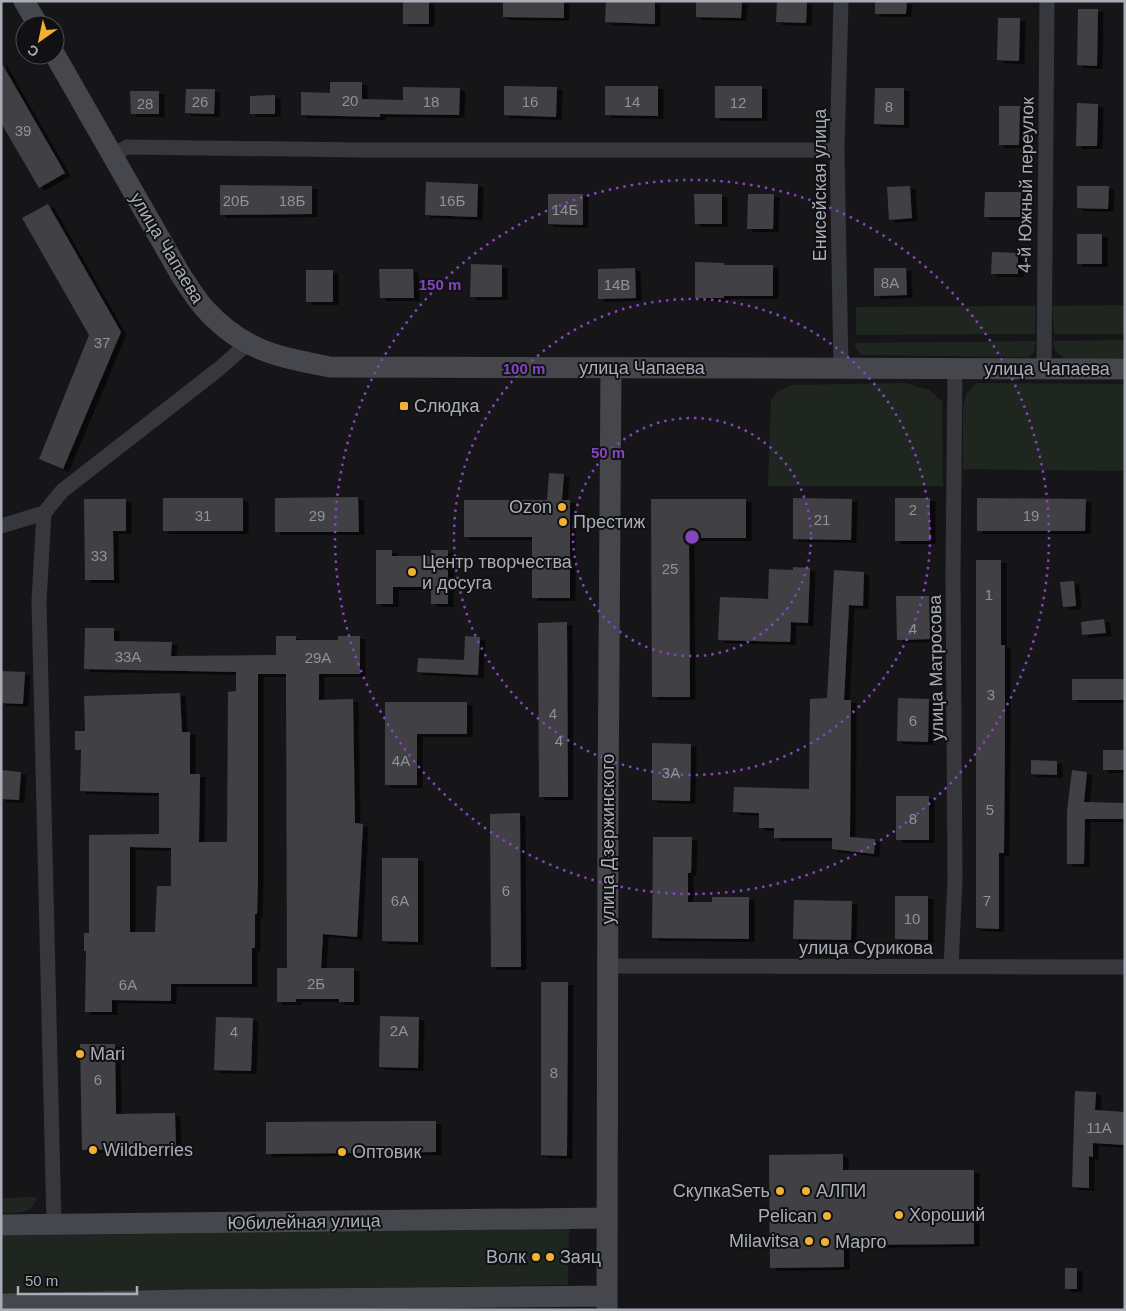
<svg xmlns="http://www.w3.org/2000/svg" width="1126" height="1311" viewBox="0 0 1126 1311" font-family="Arial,sans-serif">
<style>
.green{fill:#1e261f}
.building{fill:#404145;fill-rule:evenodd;filter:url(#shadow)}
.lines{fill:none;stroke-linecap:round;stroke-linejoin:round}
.minor{stroke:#37383d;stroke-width:15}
.secondary{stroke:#45474d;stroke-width:21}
.ring{fill:none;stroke:#8446be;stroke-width:2.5;stroke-dasharray:2.5 5}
.poi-dot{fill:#f2b134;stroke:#111113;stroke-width:2}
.labels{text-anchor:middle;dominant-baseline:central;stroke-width:4;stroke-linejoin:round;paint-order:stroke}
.number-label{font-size:15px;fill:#8e929b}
.street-label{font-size:18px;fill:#a8adb8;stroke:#111113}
.poi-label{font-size:18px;fill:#a8adb8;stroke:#111113;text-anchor:start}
.centre{fill:#8446be;stroke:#111113;stroke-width:2.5}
.ring-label{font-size:15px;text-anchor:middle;font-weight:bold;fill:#8446be;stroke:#111113;stroke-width:4;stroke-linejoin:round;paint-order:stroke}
</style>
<defs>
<filter id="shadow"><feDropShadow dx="5.5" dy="3" stdDeviation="0" flood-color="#0009"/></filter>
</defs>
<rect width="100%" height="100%" fill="#161618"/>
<!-- green -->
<path class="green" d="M1125,305V334H1054L1052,306Z
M1036,306L1035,334L856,335V307Z
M1125,340V358H1064L1055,350L1053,341Z
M1036,341L1034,352L1028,357L861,355L856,349L855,343Z
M905,383L929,390L942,401L943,486H768L771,400L777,392L791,385Z
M976,383L1125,384V471L963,469V408L966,394Z
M37,1197C32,1215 18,1213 1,1213V1198Z
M569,1228L568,1285L1,1293V1236Z"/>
<!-- building -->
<path class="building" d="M403,1H429V24H403Z
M503,1H564V18L503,17Z
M606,1H655V24L605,22Z
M696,1H742L741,18L696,17Z
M777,1H807L806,23L776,22Z
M875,1H907L906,14H875Z
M1078,9H1098L1097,66L1077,65Z
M998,18H1020L1019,61L997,60Z
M1,62L65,173L39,188L1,123Z
M330,82H362V99L403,100V87L460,88L459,115L380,114V117L301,115V92L330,93Z
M504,86L557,87L556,117L504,115Z
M605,86H658V116L605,115Z
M715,86H762V118H715Z
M875,88H904V125L874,124Z
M186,89H215L214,114L185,113Z
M130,91H159V114H131Z
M275,95V114H250V96Z
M1077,103L1098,104L1097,146H1076Z
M999,106H1020L1019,145H999Z
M426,182L478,184L477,217L425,215Z
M220,185L312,186V214L220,215Z
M910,186L912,218L889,220L887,187Z
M1077,186H1109L1108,209L1077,208Z
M985,192H1021V217H984Z
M548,194H583V225L548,224Z
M694,194H722V224H695Z
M748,194H774L773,229H747Z
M48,204L121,332L63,469L39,459L89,335L22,218Z
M1077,234H1102V264H1077Z
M992,252L1018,253V274H991Z
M695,262L724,263V265H773V296H724V298H695Z
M471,264L502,265V297H470Z
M635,268L636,298L598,299V269Z
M874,268H906L907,295L874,296Z
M379,269H413L414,298H380Z
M306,270H333V302H306Z
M549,473L564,474L562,500H570V598H532V537H464V500H547Z
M358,497L359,532H275V498Z
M163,498H243V531H163Z
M793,498L852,499L851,540L793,539Z
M895,498H930V541H895Z
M977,498L1086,499L1085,531H977Z
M84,499H126V531H113L114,580H85Z
M651,499H746V538H689L690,697H652Z
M376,550H392V556H431V550H448V604H431V587H393V604H376Z
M976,560H1001V645H1005V739L1004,853H999V929L976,928Z
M793,567L810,568L808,623L791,622L790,642L718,640L720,597L768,599L769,569L793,570Z
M834,570L864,572L863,606L849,605L844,700H851L850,837L875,839L874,854L832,849V838H774V828H759V813L733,812L734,787L809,789L810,699L827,698Z
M1074,581L1076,606L1063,607L1060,582Z
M896,596H929L930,639L897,640Z
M1104,619L1106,633L1082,635L1081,622Z
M567,622L568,797H539L538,623Z
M85,628H114V641L172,642L171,656L276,655V636H296V640H338V636H360V674H319V700L353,699L355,823L363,824L357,937L323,934L321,968H354V1002H339V999H296V1002H277V968H287L286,674H258V879L257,914H255V948H252V984H171V1001L112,1000V1012H85L86,951H84V933H89V835L159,834V793L80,791L81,750H75V731H85L84,696L180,693L182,732H190V774H200L199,842H227L228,692L236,691V672L84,669ZM130,847L171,848V886H157L155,932H130Z
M465,636L480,637L478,675L417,672L418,658L464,660Z
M1,671L25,672L23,704L1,703Z
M1072,679H1125V700H1072Z
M898,698L929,699L928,742L897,741Z
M385,702H467V734H417V785H385Z
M652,743L691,744L690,801L652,800Z
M1103,750H1125V770H1103Z
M1031,760L1057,761V775L1031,774Z
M1,770L21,772L19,800L1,799Z
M1072,770L1087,772L1084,802L1125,803V819H1085L1084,864H1067V811Z
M896,796H929V840H896Z
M520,813L521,967H491L490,814Z
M653,837H692L691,873H688V902H712V897H749V939L652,938Z
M382,858H418V942L382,941Z
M895,896H928V940L895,939Z
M794,900L852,901L851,940L793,939Z
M541,982H568L567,1156L541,1155Z
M380,1016L419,1017L418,1068L379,1067Z
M216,1017L253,1018L251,1071L214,1070Z
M80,1044H115L116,1114L175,1113L176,1148L82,1150Z
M1075,1091L1096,1092L1095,1110L1125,1112V1145L1093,1143V1157L1089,1156V1188L1072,1187Z
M411,1121H436V1152L266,1154V1122Z
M843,1154V1170H974V1244L844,1245V1267L770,1268L769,1155Z
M1065,1268H1077V1289H1065Z"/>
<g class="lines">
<!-- minor -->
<path class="minor" d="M841,1L837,150L841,369
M112,155L127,147L363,150H837
M1044,369L1047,1
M44,513L39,601L54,1225
M1,526L44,513L62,491L220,368L247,344
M607,966L1125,967
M951,967L955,880L953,575L955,368"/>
<!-- secondary -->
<path class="secondary" d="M24,1L38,25
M55,55L182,277C190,288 197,301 207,311C244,351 279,357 330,367L1125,369
M1,1225L607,1218
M1,1304L190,1300L607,1296
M607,1310L608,805L611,368"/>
</g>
<!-- distance rings -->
<g class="ring">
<circle cx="692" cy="537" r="119"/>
<circle cx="692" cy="537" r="238"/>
<circle cx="692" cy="537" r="357"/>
</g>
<!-- markers -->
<g class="poi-dot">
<rect x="399" y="401" width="10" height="10" rx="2.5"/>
<circle cx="562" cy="507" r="5"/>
<circle cx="563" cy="522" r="5"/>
<circle cx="412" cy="572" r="5"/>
<circle cx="80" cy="1054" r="5"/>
<circle cx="93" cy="1150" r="5"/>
<circle cx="342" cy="1152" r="5"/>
<circle cx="780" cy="1191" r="5"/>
<circle cx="806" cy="1191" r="5"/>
<circle cx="899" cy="1215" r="5"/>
<circle cx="827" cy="1216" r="5"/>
<circle cx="809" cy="1241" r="5"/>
<circle cx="825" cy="1242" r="5"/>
<circle cx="536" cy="1257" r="5"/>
<circle cx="550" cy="1257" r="5"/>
</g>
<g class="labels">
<!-- number labels -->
<g class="number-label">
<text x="350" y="100">20</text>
<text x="200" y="101">26</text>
<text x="431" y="101">18</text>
<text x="530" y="101">16</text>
<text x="632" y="101">14</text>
<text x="738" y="102">12</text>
<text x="145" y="103">28</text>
<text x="889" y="106">8</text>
<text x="23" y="130">39</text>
<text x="236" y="200">20Б</text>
<text x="292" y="200">18Б</text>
<text x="452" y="200">16Б</text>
<text x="565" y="209">14Б</text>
<text x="890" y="282">8А</text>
<text x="617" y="284">14В</text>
<text x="102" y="342">37</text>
<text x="913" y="509">2</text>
<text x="203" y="515">31</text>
<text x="317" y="515">29</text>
<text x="1031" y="515">19</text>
<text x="822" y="519">21</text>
<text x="99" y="555">33</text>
<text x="670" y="568">25</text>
<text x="989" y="594">1</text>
<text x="913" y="628">4</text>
<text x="128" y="656">33А</text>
<text x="318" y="657">29А</text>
<text x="991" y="694">3</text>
<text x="553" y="713">4</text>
<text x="913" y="720">6</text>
<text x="559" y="740">4</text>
<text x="401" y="760">4А</text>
<text x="671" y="772">3А</text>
<text x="990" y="809">5</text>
<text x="913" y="818">8</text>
<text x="506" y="890">6</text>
<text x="400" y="900">6А</text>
<text x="987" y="900">7</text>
<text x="912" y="918">10</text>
<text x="316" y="983">2Б</text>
<text x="128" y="984">6А</text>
<text x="399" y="1030">2А</text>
<text x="234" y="1031">4</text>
<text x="554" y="1072">8</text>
<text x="98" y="1079">6</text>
<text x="1099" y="1127">11А</text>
</g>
<!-- street labels -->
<g class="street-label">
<text transform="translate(820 185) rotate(-90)">Енисейская улица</text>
<text transform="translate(1026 185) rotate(-89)">4-й Южный переулок</text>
<text transform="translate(167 248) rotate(59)">улица Чапаева</text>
<text x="642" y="368">улица Чапаева</text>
<text x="1047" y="369">улица Чапаева</text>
<text transform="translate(936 668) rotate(-91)">улица Матросова</text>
<text transform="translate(608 839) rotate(-90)">улица Дзержинского</text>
<text x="866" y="948">улица Сурикова</text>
<text transform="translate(304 1222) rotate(-1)">Юбилейная улица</text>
</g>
<!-- poi labels -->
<g class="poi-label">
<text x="414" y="406">Слюдка</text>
<text x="552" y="507" text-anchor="end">Ozon</text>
<text x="573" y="522">Престиж</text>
<text x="422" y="562">Центр творчества<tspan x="422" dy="21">и досуга</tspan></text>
<text x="90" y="1054">Mari</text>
<text x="103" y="1150">Wildberries</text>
<text x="352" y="1152">Оптовик</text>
<text x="770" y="1191" text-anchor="end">СкупкаSеть</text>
<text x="816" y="1191">АЛПИ</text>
<text x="909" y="1215">Хороший</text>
<text x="817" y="1216" text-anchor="end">Pelican</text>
<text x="799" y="1241" text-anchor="end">Milavitsa</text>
<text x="835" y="1242">Марго</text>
<text x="526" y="1257" text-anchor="end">Волк</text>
<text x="560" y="1257">Заяц</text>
</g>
</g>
<circle cx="692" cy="537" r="8" class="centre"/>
<g class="ring-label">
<text x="440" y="290">150 m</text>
<text x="524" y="374">100 m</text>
<text x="608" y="458">50 m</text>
</g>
<!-- border -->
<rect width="1126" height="1311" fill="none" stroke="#a8adb8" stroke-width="5"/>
<!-- north arrow -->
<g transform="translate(40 40) rotate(213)"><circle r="24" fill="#111113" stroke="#4d4f55"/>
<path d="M0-4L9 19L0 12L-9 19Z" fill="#f2b134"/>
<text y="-8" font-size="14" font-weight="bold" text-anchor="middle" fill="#a8adb8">С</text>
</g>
<!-- scale -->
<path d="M18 1286v8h119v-8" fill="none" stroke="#a8adb8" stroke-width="2.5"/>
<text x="25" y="1286" font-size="15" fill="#a8adb8" stroke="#111113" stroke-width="4" paint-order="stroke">50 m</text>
</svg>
